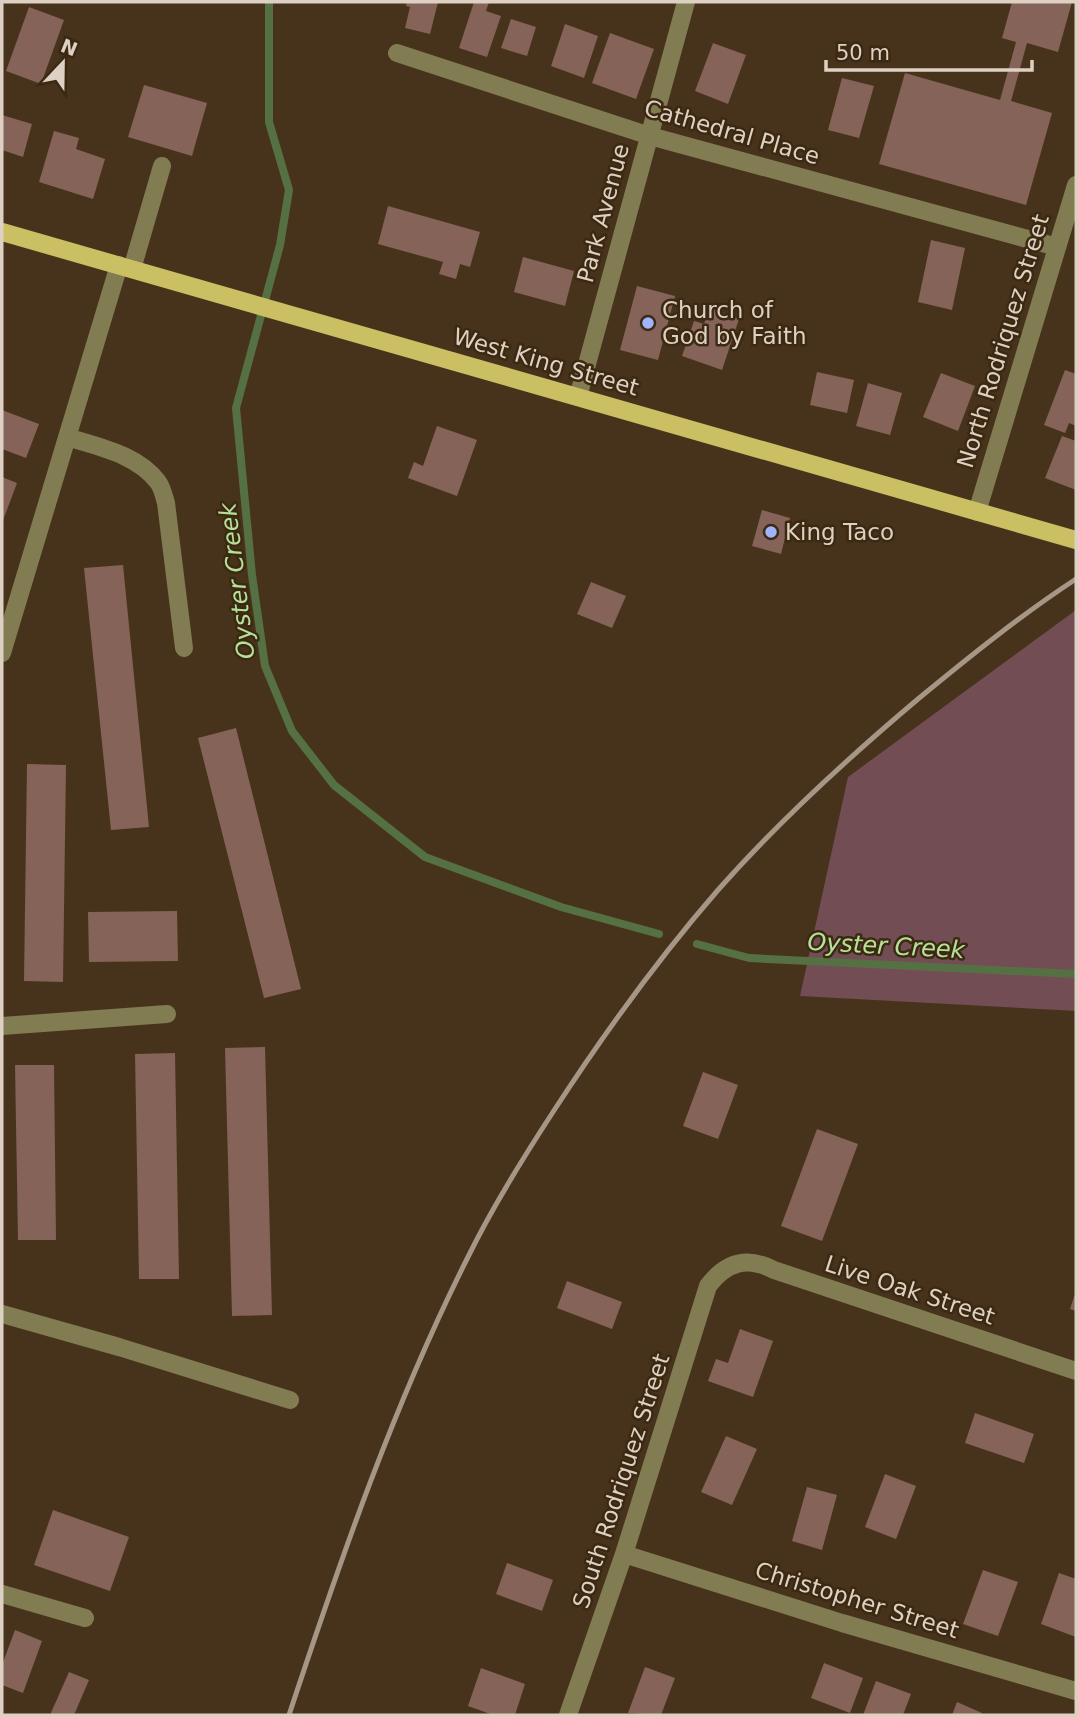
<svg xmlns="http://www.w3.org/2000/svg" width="1078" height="1717" viewBox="0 0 1078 1717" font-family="'DejaVu Sans',sans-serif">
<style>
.green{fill:#734d54}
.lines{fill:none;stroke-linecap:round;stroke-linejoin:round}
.stream{stroke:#557143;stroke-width:8}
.building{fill:#856358}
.minor{stroke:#817c51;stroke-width:18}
.major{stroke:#cabf62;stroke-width:18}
.rail{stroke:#a69685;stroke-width:5}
.poi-dot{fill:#a0b3fd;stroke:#3c2911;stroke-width:2.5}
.labels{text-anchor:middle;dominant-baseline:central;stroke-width:5;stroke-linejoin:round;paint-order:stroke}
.street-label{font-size:23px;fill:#ded1c3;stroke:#3c2911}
.poi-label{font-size:23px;fill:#ded1c3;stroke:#3c2911;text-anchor:start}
.water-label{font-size:24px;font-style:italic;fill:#b5e19a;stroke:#3c2911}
</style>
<rect width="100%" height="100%" fill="#47331b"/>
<!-- green -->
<path class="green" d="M1076,610V1011L800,996L848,777Z"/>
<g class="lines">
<!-- stream -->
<path class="stream" d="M269,2V122L289,190L280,245L236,408L252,575L265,666L292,731L334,785L425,857L561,907L659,934
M697,944L749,958L1076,974"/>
</g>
<!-- building -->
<path class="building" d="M407,2H438L430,34L405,28L410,7L406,6Z
M474,2H489L486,11L501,16L487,57L459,48Z
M1012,2H1072L1058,52L1027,43L1011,101L1052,113L1026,205L879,164L905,73L1000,100L1016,42L1002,38Z
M29,7L64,20L41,84L6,71Z
M511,19L536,27L527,56L501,48Z
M565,24L598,36L584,78L551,66Z
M610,33L654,49L636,99L592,83Z
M713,43L746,55L728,104L695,91Z
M842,78L874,86L859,138L828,130Z
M144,85L207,103L192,156L128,137Z
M2,115L32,124L23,157L2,150Z
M54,131L79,138L76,149L105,159L93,199L39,182Z
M388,206L480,232L470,267L460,264L456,279L439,274L443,262L378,244Z
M931,240L965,248L952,310L918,302Z
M523,257L574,271L565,306L514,292Z
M637,286L675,296L658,360L620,350Z
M709,308L739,319L722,370L682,356L694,321L704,324Z
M1065,370L1076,374V426L1069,423L1065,433L1044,425Z
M817,372L854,380L847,413L810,405Z
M941,373L975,386L958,431L923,417Z
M868,383L902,393L890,435L856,426Z
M2,410L39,424L26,458L2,449Z
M437,426L477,440L457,496L408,478L414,462L423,466Z
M1062,436L1076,441V490L1045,478Z
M2,477L17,483L2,523Z
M762,510L790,518L781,554L752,546Z
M123,565L149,827L111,830L84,568Z
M591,582L626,596L612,628L577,614Z
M236,728L301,989L264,998L198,738Z
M27,764L66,765L63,982L24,981Z
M177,911L178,961L89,962L88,912Z
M265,1047L272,1315L232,1316L225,1048Z
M175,1053L179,1279H139L135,1054Z
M15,1065H54L56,1240H18Z
M703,1072L738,1085L718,1139L683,1126Z
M817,1129L858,1144L822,1241L781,1226Z
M567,1281L622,1302L612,1329L557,1308Z
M1076,1291V1311L1070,1309Z
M740,1329L773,1341L753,1397L708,1381L716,1359L728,1363Z
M975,1413L1034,1434L1024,1463L965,1443Z
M726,1436L757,1449L732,1505L701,1492Z
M885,1474L916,1486L896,1539L865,1527Z
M807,1487L837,1495L822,1550L792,1541Z
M53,1510L129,1537L110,1591L34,1565Z
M507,1563L553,1580L542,1611L496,1594Z
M983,1570L1018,1582L998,1636L963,1624Z
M1059,1573L1076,1579V1637L1041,1624Z
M15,1630L42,1641L23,1693L2,1685V1665Z
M824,1663L863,1678L850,1713L811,1698Z
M645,1667L675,1678L661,1715L628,1713Z
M481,1668L525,1684L515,1715H493L468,1706Z
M69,1672L89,1680L74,1715H50Z
M876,1681L911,1694L903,1715H863Z
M957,1702L982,1713L981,1715H952Z"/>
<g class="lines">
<!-- minor -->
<path class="minor" d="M397,53L650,136L1057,247
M132,269L162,166
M578,397L686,2
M67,437C98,447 137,454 158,482C162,487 164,496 166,503L184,648
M977,512L1076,185
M2,653L119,265
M2,1026L167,1014
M2,1314L119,1347L290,1400
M624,1554L842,1623L1076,1691
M2,1594L85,1618
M568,1715L624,1554L708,1286C726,1262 747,1256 774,1270L1076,1371"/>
<!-- major -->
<path class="major" d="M2,232L1076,540"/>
<!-- rail -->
<path class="rail" d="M289,1715C341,1558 395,1401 470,1253C494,1204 523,1158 553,1112C603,1035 657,960 718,890C779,821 848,758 918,699C969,657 1021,615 1076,579"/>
</g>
<!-- markers -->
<g class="poi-dot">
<circle cx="648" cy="323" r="7"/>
<circle cx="771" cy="532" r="7"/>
</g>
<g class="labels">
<!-- street labels -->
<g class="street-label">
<text transform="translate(732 132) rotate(16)">Cathedral Place</text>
<text transform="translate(603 213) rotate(-75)">Park Avenue</text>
<text transform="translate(1003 341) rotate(-73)">North Rodriquez Street</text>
<text transform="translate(546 362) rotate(16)">West King Street</text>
<text transform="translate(910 1290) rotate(18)">Live Oak Street</text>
<text transform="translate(621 1481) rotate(-72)">South Rodriquez Street</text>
<text transform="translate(857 1600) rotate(17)">Christopher Street</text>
</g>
<!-- poi labels -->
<g class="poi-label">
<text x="662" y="310">Church of<tspan x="662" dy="26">God by Faith</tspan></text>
<text x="785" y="532">King Taco</text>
</g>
<!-- water labels -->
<g class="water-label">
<text transform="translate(237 581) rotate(-97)">Oyster Creek</text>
<text transform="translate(886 946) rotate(3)">Oyster Creek</text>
</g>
</g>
<!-- border -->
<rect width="1078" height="1717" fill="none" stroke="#ded1c3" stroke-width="7"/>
<!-- north arrow -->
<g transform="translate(63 63) rotate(22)" stroke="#3c2911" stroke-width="5" paint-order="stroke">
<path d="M0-5L12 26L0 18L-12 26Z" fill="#ded1c3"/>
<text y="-10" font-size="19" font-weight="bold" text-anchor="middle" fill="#ded1c3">N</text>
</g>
<!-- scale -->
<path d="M826 60v10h206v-10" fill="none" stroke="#ded1c3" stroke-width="3.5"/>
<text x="836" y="60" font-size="21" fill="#ded1c3" stroke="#3c2911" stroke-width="5" paint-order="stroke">50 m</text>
</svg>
